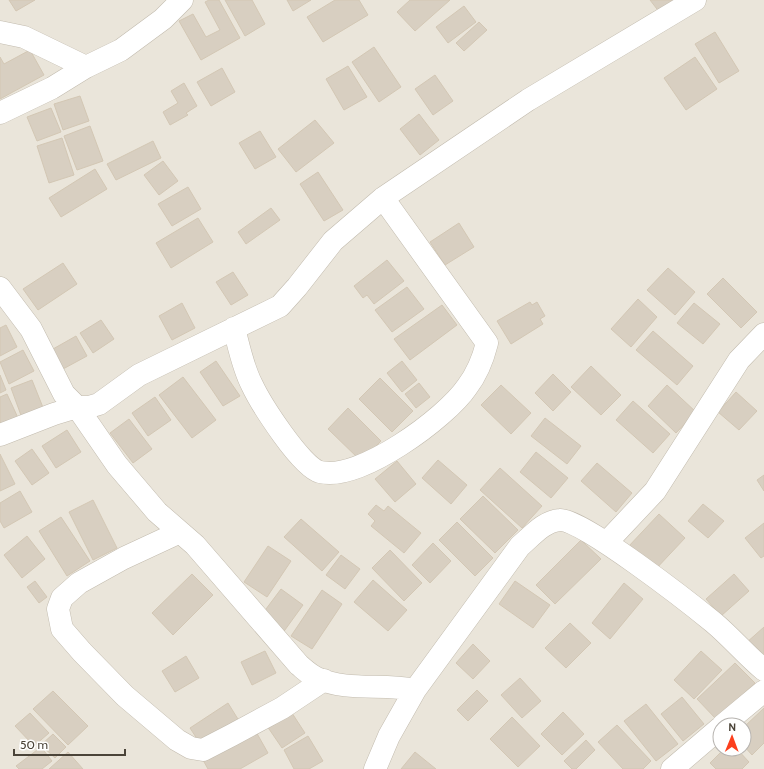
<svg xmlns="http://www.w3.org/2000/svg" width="764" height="769" viewBox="0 0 764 769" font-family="Cabin,sans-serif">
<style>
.residential{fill:#eae5da;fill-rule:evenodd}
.building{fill:#d8cfc1;stroke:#d3c7b4}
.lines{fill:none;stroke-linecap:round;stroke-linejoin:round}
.minor-casing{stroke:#c2bbae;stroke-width:23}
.minor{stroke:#fff;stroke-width:22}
</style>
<rect width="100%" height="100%" fill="#f6f3ec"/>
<!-- residential -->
<path class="residential" d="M0,0H764V769H0ZM720,725H744V749H720Z"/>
<!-- building -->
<path class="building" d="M9,0H35L16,11Z
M209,0H219L240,38L201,60L179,21L193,14L206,37L220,30L205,2Z
M225,0H252L265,24L245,36Z
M287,0H311L293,11Z
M335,0H359L368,15L323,42L307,17Z
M410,0H450L415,31L397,12Z
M650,0H678L660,13Z
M464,6L476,22L448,43L436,27Z
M479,22L487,30L464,51L456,43Z
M715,32L739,71L719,83L695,44Z
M374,47L401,87L379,102L352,62Z
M30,50L44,75L0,99V57L4,64Z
M695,57L717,89L686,110L664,78Z
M348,66L367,97L344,110L326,79Z
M222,68L235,92L211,106L197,82Z
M435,75L453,101L433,115L415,89Z
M184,83L197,106L186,113L188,115L170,125L163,112L178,103L171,91Z
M80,96L89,121L63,130L54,104Z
M51,108L61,132L37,141L27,117Z
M419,114L439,140L420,155L400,129Z
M315,120L334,143L296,172L278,149Z
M90,126L103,161L77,170L64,136Z
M260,131L276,157L255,169L239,143Z
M62,138L74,175L49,183L37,146Z
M153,141L161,158L116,180L107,164Z
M163,161L178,181L159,195L144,175Z
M95,169L107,189L61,217L49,198Z
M318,172L343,210L324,221L300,184Z
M188,187L201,209L172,226L158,204Z
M271,208L280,220L246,244L238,232Z
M198,218L213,242L171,268L156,243Z
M459,223L474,247L445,265L430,242Z
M387,260L404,281L374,304L367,295L363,298L354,286Z
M63,263L77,284L38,310L23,289Z
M668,268L695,292L675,315L647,290Z
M233,272L248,295L231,305L216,282Z
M723,278L757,312L741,328L707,294Z
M407,287L424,309L392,332L375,310Z
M638,299L657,317L631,347L611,329Z
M530,302L532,305L537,302L545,316L540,319L543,324L511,344L497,321Z
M182,303L195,328L172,340L159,316Z
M694,303L720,324L703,344L677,323Z
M442,305L457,325L410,360L394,339Z
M101,320L114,339L93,353L80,333Z
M6,325L17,347L0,356V328Z
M653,331L693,366L677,385L636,350Z
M76,336L87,356L63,369L53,349Z
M23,350L34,371L9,384L0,362Z
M216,361L240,396L223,406L200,372Z
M402,361L417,380L402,392L387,373Z
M591,366L621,395L601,415L571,387Z
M553,374L571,392L553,411L535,393Z
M0,375L6,390L0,393Z
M183,377L216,420L192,438L159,395Z
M380,378L413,411L392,432L359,399Z
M32,380L44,410L22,418L11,388Z
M419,383L430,397L416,408L405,394Z
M501,385L531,413L511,434L481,405Z
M667,385L696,412L676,433L648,406Z
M736,392L757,411L739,430L718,412Z
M7,394L19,420L0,429V397Z
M155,397L171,420L148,436L132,413Z
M633,401L670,434L653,453L616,420Z
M348,408L381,441L361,461L328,429Z
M545,418L581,446L567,464L531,436Z
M129,419L152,449L133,463L110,433Z
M67,430L81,452L56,468L42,446Z
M32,449L49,473L32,485L15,461Z
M536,452L568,478L551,498L520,472Z
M0,454L15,484L0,491Z
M438,460L467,485L451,504L422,478Z
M397,461L416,484L395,502L375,479Z
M597,463L632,493L616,512L581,481Z
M500,468L542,506L522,528L480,490Z
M764,475V491L757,480Z
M20,491L32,512L4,528L0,521V503Z
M483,496L518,530L495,553L460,519Z
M93,500L117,548L93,560L69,512Z
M703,504L724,521L708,538L688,521Z
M376,505L384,511L388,506L421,533L404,553L371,526L375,521L368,514Z
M659,514L685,538L654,571L628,547Z
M61,517L90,561L67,576L39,531Z
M301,519L339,552L322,571L284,537Z
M457,522L493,558L475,576L439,540Z
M764,523V556L761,558L745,538Z
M27,536L45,559L22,578L4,555Z
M581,540L601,559L555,604L536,585Z
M433,543L451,561L430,583L412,565Z
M268,546L291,561L267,597L244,582Z
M390,550L422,583L404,601L372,568Z
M341,555L360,569L345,589L326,575Z
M192,574L213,595L173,635L152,613Z
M734,574L749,591L721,616L706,599Z
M373,580L407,610L388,631L354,602Z
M35,581L47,597L39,603L27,587Z
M515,581L550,605L533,628L499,604Z
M624,583L643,599L610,639L592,623Z
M281,589L303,605L282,634L260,617Z
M322,590L342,604L312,649L291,636Z
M570,623L591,643L566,668L545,648Z
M764,627V663L746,643Z
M473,644L490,661L473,679L456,663Z
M265,651L276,673L252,685L241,662Z
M701,651L722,670L694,699L674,680Z
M186,656L199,678L175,692L162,671Z
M735,663L755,683L716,719L697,699Z
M520,678L541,701L522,718L501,695Z
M477,690L488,701L468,721L457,710Z
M53,691L88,726L68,745L33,709Z
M682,697L704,724L683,741L661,714Z
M228,703L241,724L203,748L190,728Z
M646,704L678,744L656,761L624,721Z
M764,708V743L752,755L744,746V727Z
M290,710L305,733L282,748L267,726Z
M563,712L584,734L562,755L541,734Z
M30,713L49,733L34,746L15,726Z
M512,717L540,746L518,767L490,739Z
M617,725L651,761L643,769H623L598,742Z
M255,730L268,753L240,769H208L203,760Z
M53,734L66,747L55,758L41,745Z
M308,736L323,761L309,769H294L284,750Z
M586,740L595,750L576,769H572L564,761Z
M41,747L52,761L42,769H19L16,766Z
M724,749H737L749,762L742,769H716L710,763Z
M68,752L83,769H49Z
M415,752L436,769H401Z"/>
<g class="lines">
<!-- minor casing -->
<g class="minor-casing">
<path id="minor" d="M0,32L24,37L86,67
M0,113L52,88L86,67L121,50L163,19L182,0
M0,288L31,329L64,394L77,407L117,465L157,512L195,545L299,665C304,669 310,675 317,678C348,692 382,683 415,690L520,546C532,536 544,521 560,520C581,518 691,604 713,622C731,637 746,655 764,670
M234,328C239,347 243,368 252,385C261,404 301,467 320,472C359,482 446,418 467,387C477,374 483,359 487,343L383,198
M0,435L54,414L77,407H89L99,404L139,375L280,306L297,287L333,241L383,198L528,100L695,0
M180,532L124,558L79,583L62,598L58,609L62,629L82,652L125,696L177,740L191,748L203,750L232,735L282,708L324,680
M607,542L655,491L739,360L764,334
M723,725L764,691
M375,769L389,736L415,690
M672,769L720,728"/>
</g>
<!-- minor -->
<use href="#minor" class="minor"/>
</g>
<!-- north arrow -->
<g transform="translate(732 737) rotate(1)"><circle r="19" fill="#ffffff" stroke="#b7b4b0"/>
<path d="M0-3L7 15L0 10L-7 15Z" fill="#fc3f1d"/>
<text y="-6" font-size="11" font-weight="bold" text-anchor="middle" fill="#4b4439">N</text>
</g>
<!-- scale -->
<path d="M14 749v6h111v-6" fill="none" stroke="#4b4439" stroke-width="2"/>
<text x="20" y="749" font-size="12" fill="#4b4439" stroke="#ffffff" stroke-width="3" paint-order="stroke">50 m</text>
</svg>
